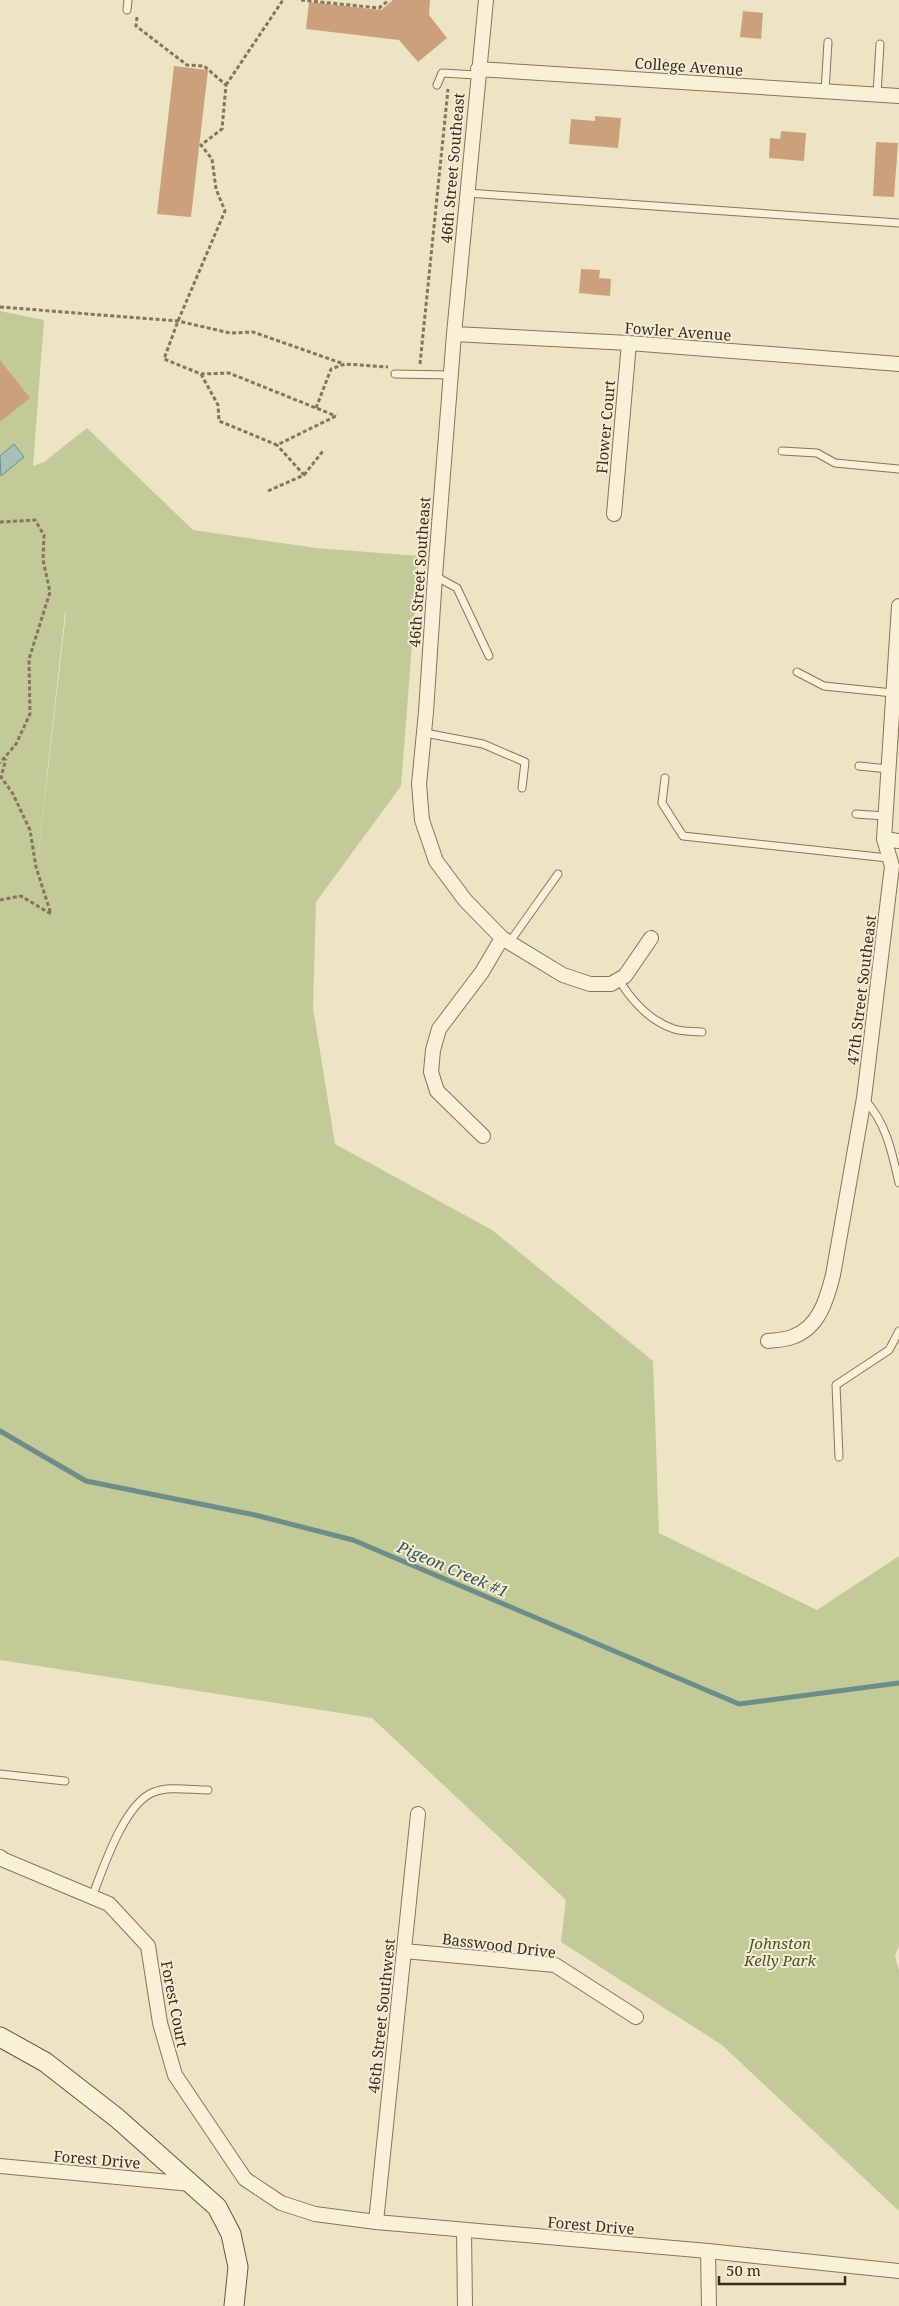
<svg xmlns="http://www.w3.org/2000/svg" width="899" height="2306" viewBox="0 0 899 2306" font-family="'Noto Serif',serif">
<style>
.green{fill:#c2cb98;fill-rule:evenodd}
.water{fill:#a6c0ba;stroke:#6d8e88}
.lines{fill:none;stroke-linecap:round;stroke-linejoin:round}
.stream{stroke:#6d8e88;stroke-width:5}
.building{fill:#caa17a}
.lane-casing{stroke:#87755b;stroke-width:9}
.street-casing{stroke:#87755b;stroke-width:16}
.secondary-casing{stroke:#69563e;stroke-width:21}
.path{stroke:#87755b;stroke-width:3;stroke-dasharray:4 2.5;stroke-linecap:butt}
.lane{stroke:#f8f0d7;stroke-width:7}
.street{stroke:#f8f0d7;stroke-width:14}
.secondary{stroke:#f8f0d7;stroke-width:19}
.labels{text-anchor:middle;dominant-baseline:central;stroke-width:4;stroke-linejoin:round;paint-order:stroke}
.street-label{font-size:15px;fill:#372c1e;stroke:#f5edd3}
.park-label{font-size:15px;font-style:italic;fill:#455325;stroke:#f5edd3}
.water-label{font-size:16px;font-style:italic;fill:#2e5757;stroke:#f5edd3}
</style>
<rect width="100%" height="100%" fill="#ede4c4"/>
<!-- green -->
<path class="green" d="M0,311L44,320L33,466L44,462L87,428L193,530L316,548L419,556L401,786L316,902L313,1008L335,1144L492,1230L653,1361L659,1533L817,1610L899,1556V1945L895,1956L899,1971V2211L722,2045L561,1942L566,1900L372,1718L0,1660ZM65,613H66L34,892Z"/>
<!-- water -->
<path class="water" d="M14,444L24,457L1,476L0,456Z"/>
<g class="lines">
<!-- stream -->
<path class="stream" d="M0,1431L86,1481L255,1515L353,1540L739,1704L899,1683"/>
</g>
<!-- building -->
<path class="building" d="M393,0H430L429,15L447,38L418,62L399,40L306,29L309,2L381,10Z
M743,11L763,13L761,39L740,37Z
M174,66L208,70L191,217L157,214Z
M595,116L621,118L618,148L569,144L571,119L595,121Z
M781,131L806,133L804,161L769,158L770,138L780,139Z
M876,142L898,143L894,197L873,196Z
M581,269L600,270L599,278L611,279L610,296L579,293Z
M0,360L30,398L0,422Z"/>
<g class="lines">
<!-- lane casing -->
<g class="lane-casing">
<path id="lane" d="M127,10L128,0
M437,85L442,73L477,75
M825,91L828,42
M877,94L880,44
M467,193L899,223
M395,374L451,375
M782,451L817,453L835,463L899,469
M435,576L457,588L489,656
M797,672L824,686L893,693
M425,733L483,744L525,762L522,788
M859,766L888,769
M665,778L662,803L683,836L888,858
M856,814L885,816
M509,943L558,874
M619,980C632,1001 650,1021 674,1029C683,1032 693,1031 702,1032
M864,1099C886,1122 892,1152 899,1183
M839,1457L836,1385L889,1350L899,1331
M0,1774L65,1781
M92,1897C103,1869 124,1803 154,1792C169,1786 191,1790 208,1790"/>
</g>
<!-- street casing -->
<g class="street-casing">
<path id="street" d="M486,0L454,334L435,576L426,712L419,784L422,820L436,861L465,900L502,938L563,975L590,984H611L625,976L651,938
M478,69L899,96
M454,334L629,343L899,364
M614,514L629,343
M884,839L899,841
M483,1136L437,1091L431,1072L433,1050L439,1029L482,972L502,938
M768,1341C776,1340 785,1340 792,1337C819,1328 827,1299 833,1275L864,1098L892,866L884,839L899,606
M0,1857L4,1860L109,1904L148,1946L160,2023L175,2075L245,2179L281,2203L315,2214L376,2222L708,2251L899,2271
M404,1951L555,1965L636,2017
M0,2166L191,2184
M376,2222L418,1814
M464,2231L465,2306
M708,2251L709,2306"/>
</g>
<!-- secondary casing -->
<g class="secondary-casing">
<path id="secondary" d="M0,2037L45,2062L117,2118L217,2207L231,2234L238,2267L234,2306"/>
</g>
<!-- path -->
<path class="path" d="M301,0L379,8L389,0
M137,17L136,26L187,65L204,66L226,85L222,129L201,145L212,159L216,189L225,211L178,321L164,359L201,374L229,373L336,416
M226,85L283,0
M0,307L178,321L230,333L253,332L344,364
M420,364L448,89
M201,374L218,405L219,421L277,445L336,416
M316,408L331,369L345,364L388,367
M304,475L323,451
M268,491L304,475L277,445
M0,522L35,520L44,535L43,560L50,592L29,659L30,714L16,744L0,763
M0,900L21,896L51,914L36,867L30,830L13,794L1,777L6,759"/>
<!-- lane -->
<use href="#lane" class="lane"/>
<!-- street -->
<use href="#street" class="street"/>
<!-- secondary -->
<use href="#secondary" class="secondary"/>
</g>
<g class="labels">
<!-- street labels -->
<g class="street-label">
<text transform="translate(689 66) rotate(4)">College Avenue</text>
<text transform="translate(452 168) rotate(-85)">46th Street Southeast</text>
<text transform="translate(678 331) rotate(4)">Fowler Avenue</text>
<text transform="translate(605 427) rotate(-85)">Flower Court</text>
<text transform="translate(419 572) rotate(-86)">46th Street Southeast</text>
<text transform="translate(861 990) rotate(-83)">47th Street Southeast</text>
<text transform="translate(499 1945) rotate(7)">Basswood Drive</text>
<text transform="translate(175 2004) rotate(79)">Forest Court</text>
<text transform="translate(381 2016) rotate(-84)">46th Street Southwest</text>
<text transform="translate(97 2159) rotate(5)">Forest Drive</text>
<text transform="translate(591 2225) rotate(5)">Forest Drive</text>
</g>
<!-- park labels -->
<g class="park-label">
<text x="780" y="1943">Johnston<tspan x="780" dy="17">Kelly Park</tspan></text>
</g>
<!-- water labels -->
<g class="water-label">
<text transform="translate(453 1569) rotate(23)">Pigeon Creek #1</text>
</g>
</g>
<!-- scale -->
<path d="M719 2276v8h126v-8" fill="none" stroke="#372c1e" stroke-width="2.5"/>
<text x="726" y="2276" font-size="15" fill="#372c1e" stroke="#f5edd3" stroke-width="4" paint-order="stroke">50 m</text>
</svg>
